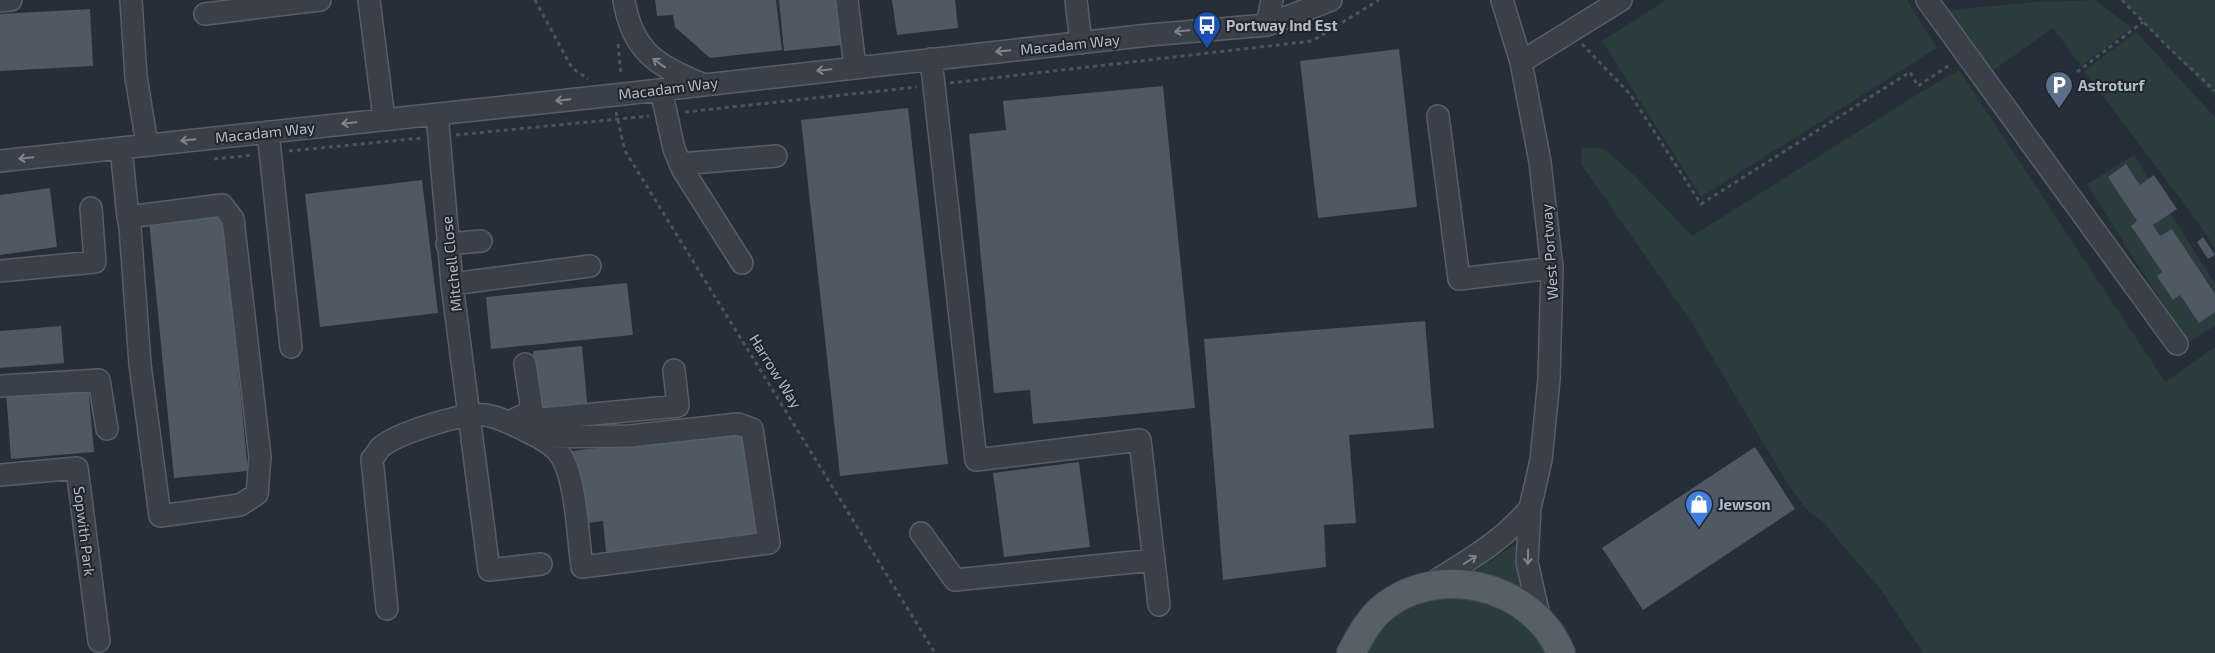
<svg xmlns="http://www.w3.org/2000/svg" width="2215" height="653" viewBox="0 0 2215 653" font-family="'Exo 2',sans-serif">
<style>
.green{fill:#2a3c3c}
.building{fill:#4e5964}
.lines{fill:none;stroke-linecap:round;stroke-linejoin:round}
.minor-casing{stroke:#575e67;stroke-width:24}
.major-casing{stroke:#424952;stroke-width:30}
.path{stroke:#475759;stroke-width:3;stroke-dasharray:4 4;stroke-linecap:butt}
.minor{stroke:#394049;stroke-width:21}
.major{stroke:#575f69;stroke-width:28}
.oneway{stroke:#7d848d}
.labels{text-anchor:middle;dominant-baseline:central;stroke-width:4;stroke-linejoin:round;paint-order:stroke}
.poi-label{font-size:15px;font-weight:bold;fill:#b4bbc5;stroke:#1e252e;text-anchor:start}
.street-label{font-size:15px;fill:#b4bbc5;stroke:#1e252e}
</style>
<rect width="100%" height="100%" fill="#252e39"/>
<!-- green -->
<path class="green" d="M1666,0H1907L1937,48L1701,197L1602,41Z
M2095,0L2132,28L2081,66L2053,28L1991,72L1947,10L2037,2Z
M2122,0H2215V96Z
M2136,32L2215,117V248L2195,218L2084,71Z
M1959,70L2165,382L2215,347V653H1923L1881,590L1823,522L1806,509L1789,486L1692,323L1581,164L1582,147L1605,149L1635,176L1692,236L1921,92Z
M2134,155L2215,284V326L2187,343L2087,184Z
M1517,543V575L1522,592L1471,574Z
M1472,596L1521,616L1549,653H1367C1394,605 1420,599 1472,596Z"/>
<!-- building -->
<path class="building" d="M655,0H776L782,50L710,58L675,27L673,15L657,16Z
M779,0H838L843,45L784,51Z
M892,0H955L958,28L897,35Z
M90,9L93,66L0,71V14Z
M1399,49L1417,207L1318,218L1300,61Z
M1163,86L1195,408L1033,424L1030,390L994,393L969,134L1006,130L1003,101Z
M908,108L948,464L840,476L801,120Z
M2126,164L2140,185L2154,175L2177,209L2153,225L2160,236L2172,229L2215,294V312L2199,323L2180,295L2173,300L2157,276L2162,272L2131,226L2137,221L2108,177Z
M422,180L438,313L320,327L305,194Z
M50,188L57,247L0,255V195Z
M223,214L248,471L174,478L149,221Z
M2203,237L2215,255L2208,259L2197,242Z
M627,283L633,335L491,349L486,297Z
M1425,321L1434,428L1349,435L1356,523L1324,525L1326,567L1223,580L1204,339Z
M61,326L64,363L0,368V331Z
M582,346L588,412L540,417L533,351Z
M88,385L94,452L11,459L6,392Z
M746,432L757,536L606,552L603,521L579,524L571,451Z
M1755,447L1795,509L1643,610L1602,548Z
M1079,462L1090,547L1004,557L993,473Z"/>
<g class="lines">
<!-- minor casing -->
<g class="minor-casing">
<path id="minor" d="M131,0L136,77L147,144
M369,0L384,119
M624,0C632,51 657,66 702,84
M847,0L855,67
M1076,0L1081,43
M1502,0L1521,62L1540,162L1552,268L1549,379L1541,460L1530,508L1527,562L1540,620
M1927,0L2177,344
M0,1L11,0
M205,14L320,0
M1267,25L1272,0
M931,59L976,460L1140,440L1159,605
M1521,62L1621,0
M661,90L674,149L683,170L742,263
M437,114L452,284L489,570L541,564
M1438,116L1459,279L1552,268
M268,132L291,347
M121,148L128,217L130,227L140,364L160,516L240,505L257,494L260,457L233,219L222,205L128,217
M0,161L624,94L1149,35L1267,25L1331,0
M680,164L776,156
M447,244L481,241
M0,271L95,262L91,208
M452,284L590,266
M0,386L99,380L107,429
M511,421L532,411L525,364
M509,422L678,406L674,370
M0,475L77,468L99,641
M921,533L955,580L1154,560
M1429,585C1465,562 1502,542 1530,508
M387,609L372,459C375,456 378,450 381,447C398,433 464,412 485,415C500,417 514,425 528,432C539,437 554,445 561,456C576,479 578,538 582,567L769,543L752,429L738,424L630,436L540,437"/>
</g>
<!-- major casing -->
<g class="major-casing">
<path id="major" d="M1351,653C1358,639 1367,623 1378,612C1434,560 1533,584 1561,653"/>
</g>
<!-- path -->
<path class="path" d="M535,0L572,68L588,79
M2122,0L2168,47L2215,91
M618,44L621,75
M1582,44L1630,94L1701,204L1910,72L1918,86L1951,64
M2077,72L2143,22
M950,83L1312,41L1379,0
M616,112L625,151L935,653
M685,112L917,87
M456,135L649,116
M289,151L422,138
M214,159L253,155"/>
<!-- minor -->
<use href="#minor" class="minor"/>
<!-- major -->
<use href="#major" class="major"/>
</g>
<!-- one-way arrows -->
<defs><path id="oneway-shaft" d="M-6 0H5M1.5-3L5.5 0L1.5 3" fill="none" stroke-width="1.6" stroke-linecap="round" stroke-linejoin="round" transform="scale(1.25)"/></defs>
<g class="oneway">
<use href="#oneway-shaft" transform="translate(1182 31) rotate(175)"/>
<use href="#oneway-shaft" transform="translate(1003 51) rotate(174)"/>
<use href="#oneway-shaft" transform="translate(659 63) rotate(-144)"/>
<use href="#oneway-shaft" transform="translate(824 70) rotate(174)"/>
<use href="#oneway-shaft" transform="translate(563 100) rotate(174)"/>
<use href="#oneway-shaft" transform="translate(349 123) rotate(174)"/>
<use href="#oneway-shaft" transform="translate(188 140) rotate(174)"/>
<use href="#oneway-shaft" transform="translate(26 158) rotate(174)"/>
<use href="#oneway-shaft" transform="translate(1528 557) rotate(91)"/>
<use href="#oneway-shaft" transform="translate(1470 560) rotate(-32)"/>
</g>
<!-- icons -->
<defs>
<g id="bus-pin" transform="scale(1.4375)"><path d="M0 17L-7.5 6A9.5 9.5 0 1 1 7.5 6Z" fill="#1a4fb4" stroke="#1e252e"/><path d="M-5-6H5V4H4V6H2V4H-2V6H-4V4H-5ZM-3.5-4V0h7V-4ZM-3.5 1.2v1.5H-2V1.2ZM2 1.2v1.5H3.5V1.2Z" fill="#fff"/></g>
<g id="parking-pin" transform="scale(1.4375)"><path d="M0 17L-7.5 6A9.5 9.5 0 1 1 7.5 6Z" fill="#5c6f8a" stroke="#1e252e"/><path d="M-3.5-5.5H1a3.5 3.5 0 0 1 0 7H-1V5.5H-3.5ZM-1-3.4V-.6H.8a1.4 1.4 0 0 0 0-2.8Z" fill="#fff"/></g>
<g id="shop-pin" transform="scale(1.4375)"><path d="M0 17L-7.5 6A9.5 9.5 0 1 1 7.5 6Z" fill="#3f7fe0" stroke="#1e252e"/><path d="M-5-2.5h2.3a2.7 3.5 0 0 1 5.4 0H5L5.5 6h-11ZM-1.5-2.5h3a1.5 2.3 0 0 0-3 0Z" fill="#fff"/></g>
</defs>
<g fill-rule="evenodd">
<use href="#bus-pin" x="1207" y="25"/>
<use href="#parking-pin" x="2059" y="85"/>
<use href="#shop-pin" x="1699" y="504"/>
</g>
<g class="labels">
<!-- poi labels -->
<g class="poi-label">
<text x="1226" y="25">Portway Ind Est</text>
<text x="2078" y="85">Astroturf</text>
<text x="1718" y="504">Jewson</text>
</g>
<!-- street labels -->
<g class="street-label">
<text transform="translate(1070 44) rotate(-6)">Macadam Way</text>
<text transform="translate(668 88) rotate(-7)">Macadam Way</text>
<text transform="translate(265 132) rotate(-6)">Macadam Way</text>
<text transform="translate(1549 252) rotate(-94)">West Portway</text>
<text transform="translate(451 264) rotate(-96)">Mitchell Close</text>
<text transform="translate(776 371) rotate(58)">Harrow Way</text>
<text transform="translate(85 531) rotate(83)">Sopwith Park</text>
</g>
</g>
</svg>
